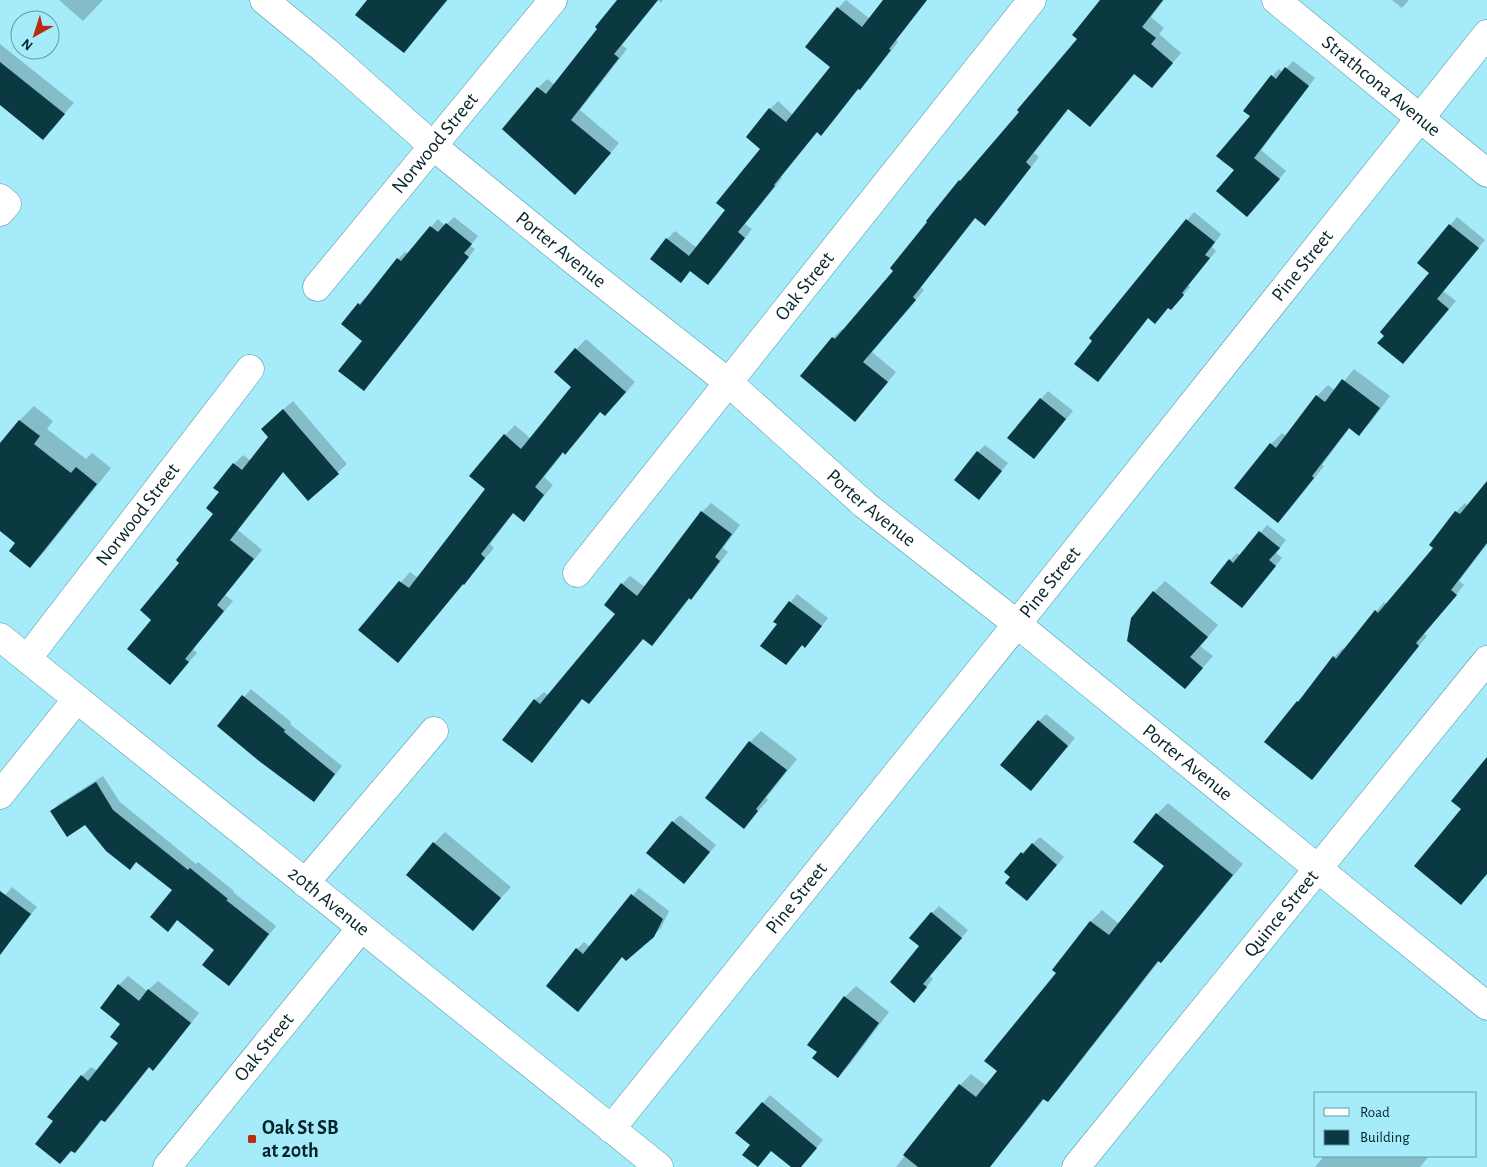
<svg xmlns="http://www.w3.org/2000/svg" width="1487" height="1167" viewBox="0 0 1487 1167" font-family="'Alegreya Sans',sans-serif">
<style>
.shadow{fill:#0003}
.building{fill:#0a3942}
.lines{fill:none;stroke-linecap:round;stroke-linejoin:round}
.minor-casing{stroke:#5095a2;stroke-width:29}
.minor{stroke:#fff;stroke-width:28}
.poi-dot{fill:#b82c12;stroke:#a5ebfa;stroke-width:2}
.labels{text-anchor:middle;dominant-baseline:central;stroke-width:5;stroke-linejoin:round;paint-order:stroke}
.street-label{font-size:20px;fill:#052329;stroke:#a5ebfa}
.poi-label{font-size:20px;font-weight:bold;fill:#052329;stroke:#a5ebfa;text-anchor:start}
</style>
<rect width="100%" height="100%" fill="#a5ebfa"/>
<!-- shadow -->
<path class="shadow" d="M59,0H103L83,21Z
M368,0H448L404,51Z
M619,0H663L661,3L658,0L622,45L627,49L580,110L619,143L584,184L538,88L547,79L555,85L599,29Z
M846,0L870,19L885,0H927L896,40L898,42L867,81L859,88L829,126L818,131L781,177L782,178L745,224L752,229L716,276L708,283L691,270L681,281L667,239L675,231L697,248L727,210L762,149L770,109L778,101L793,115L832,67L838,8Z
M1102,0H1164L1151,17L1164,28L1159,34L1181,53L1152,87L1135,73L1090,126L1069,108L1034,153L1039,157L994,215L985,224L976,217L921,287L924,290L872,352L896,372L864,411L833,338L842,329L844,331L895,271L960,181L1021,112L1078,39Z
M1392,0H1409L1402,8Z
M0,44L74,103L43,138L0,103Z
M1293,61L1315,78L1261,150L1286,171L1247,216L1236,170L1251,116L1272,76L1279,69L1283,72Z
M1194,212L1221,234L1212,247L1216,251L1188,285L1190,287L1178,301L1149,317L1098,381L1093,341L1090,338Z
M454,217L478,236L470,246L475,249L364,390V341L359,304L366,297L367,298L398,259L405,252L408,254L438,219L445,226Z
M1457,217L1485,240L1443,291L1456,301L1410,355L1431,273L1419,263Z
M586,339L635,382L615,405L601,411L575,443L565,453L564,452L544,477L553,485L524,520L514,512L490,544L494,548L407,651L360,630L410,572L418,578L487,489L505,435L515,425L531,439L573,387L555,372Z
M1354,369L1390,396L1370,423L1359,434L1350,427L1322,465L1324,466L1289,510L1278,521L1271,444L1282,433L1286,436L1317,396L1328,385L1336,391Z
M1048,391L1073,411L1034,458L1041,399Z
M293,401L347,464L308,499L284,471L238,530L262,550L225,595L233,601L193,649L197,653L170,683L153,619L180,562L215,513L220,492L234,464L243,455L251,461L269,437L271,420Z
M34,406L53,421L47,429L86,459L92,453L111,468L44,552L30,567L17,543L0,530V445L20,420Z
M985,445L1008,463L979,498L978,452Z
M1487,483V544L1459,581L1464,585L1424,634L1427,636L1320,770L1312,779L1297,702L1306,693L1334,657L1343,648L1344,650L1384,602L1387,605L1435,548L1431,545L1456,512L1465,503L1468,506Z
M711,503L740,525L723,548L728,552L699,590L690,598L660,636L652,645L644,638L583,698L532,761L535,700L544,692L549,696L617,614L606,605L622,584L630,576L645,587L702,512Z
M1267,525L1286,540L1276,553L1282,558L1242,607L1230,560L1237,553L1241,556Z
M1165,581L1218,625L1200,646L1213,656L1185,688L1154,592Z
M797,594L828,618L812,639L805,646L803,644L786,664L778,624L775,622Z
M251,689L291,722L290,724L342,766L321,793L219,726Z
M1046,714L1075,738L1038,782L1039,721Z
M761,731L797,759L766,798L768,800L744,827L750,742Z
M103,776L120,802L196,864L198,862L234,891L233,892L276,926L236,977L216,950L178,919L168,930L173,890L137,861L129,869L85,824L52,811L59,804Z
M1168,803L1243,864L1172,950L1160,960L1058,1090L1048,1101L1045,1098L990,1167H896L960,1085L971,1074L987,1086L998,1071L1058,973L1053,970L1091,921L1102,910L1119,924L1166,866L1157,814Z
M680,815L716,845L684,883L673,822Z
M445,832L511,887L473,929L434,843Z
M1040,837L1064,857L1027,900L1012,877L1022,853Z
M12,887L37,907L3,949L0,946V901Z
M639,888L669,911L661,928L653,936L622,956L578,1010L577,949L584,942L590,947Z
M939,906L968,930L930,976L933,979L921,994V946L932,913Z
M128,976L147,991L158,981L199,1013L162,1060L153,1069L150,1066L114,1112L104,1121L102,1119L84,1143L75,1152L72,1150L60,1162L55,1121L82,1076L91,1067L97,1071L119,1043L122,1024L119,985Z
M856,986L889,1012L849,1065L838,1076L845,997Z
M770,1095L823,1140L800,1167H793L772,1150L752,1145L737,1133Z
M1324,1156H1429L1420,1167H1315Z"/>
<!-- building -->
<path class="building" d="M367,0H447L404,53L355,15Z
M617,0H658L614,54L619,58L571,120L611,153L575,195L502,129L537,87L546,94L597,29L595,27Z
M883,0H927L889,49L891,50L860,90L858,89L821,136L817,132L774,185L775,186L738,232L745,238L708,285L690,271L681,283L650,259L666,238L689,256L725,210L716,203L760,149L746,137L769,108L786,122L830,67L805,47L837,7L862,27Z
M1100,0H1163L1142,27L1156,38L1151,44L1173,63L1152,88L1134,74L1090,127L1068,109L1026,162L1031,167L985,226L975,218L913,297L916,300L863,362L888,382L855,422L800,376L832,337L835,339L893,271L890,268L927,222L926,221L959,180L960,181L1019,112L1017,110L1077,39L1072,35Z
M0,62L65,114L43,140L0,105Z
M1285,67L1309,86L1254,158L1280,179L1247,217L1216,191L1234,170L1216,156L1250,116L1243,111L1271,75L1276,79Z
M1186,219L1215,242L1205,255L1210,258L1182,293L1184,295L1171,310L1168,308L1155,324L1148,318L1098,382L1074,364L1092,341L1089,338Z
M446,223L472,244L464,253L469,257L364,391L338,371L362,341L341,324L358,303L360,305L397,258L401,261L430,226L438,232Z
M1449,224L1479,248L1437,299L1449,309L1403,364L1377,343L1384,336L1380,332L1429,273L1417,263Z
M575,348L626,392L605,416L600,412L565,455L563,452L535,487L544,495L524,522L513,513L481,554L485,558L464,585L463,584L398,663L358,630L399,581L409,588L485,489L469,476L504,434L521,449L571,387L554,372Z
M1342,379L1380,408L1359,436L1349,428L1312,476L1314,478L1278,523L1234,488L1270,443L1276,448L1316,395L1325,402Z
M1040,398L1066,419L1034,459L1007,438Z
M283,409L339,474L308,501L283,472L230,540L254,559L217,605L224,611L185,659L189,662L170,685L127,649L151,620L140,610L179,563L176,560L213,514L206,508L219,492L213,488L233,463L242,470L268,437L261,429Z
M19,420L40,436L34,444L71,473L76,467L97,484L30,568L9,551L15,543L0,531V443Z
M977,451L1002,471L979,500L954,480Z
M1487,481V543L1451,590L1457,595L1416,643L1419,646L1312,780L1264,742L1297,701L1298,702L1333,656L1336,659L1375,610L1378,613L1433,548L1429,545L1455,511L1460,514Z
M701,511L732,534L715,557L720,561L691,600L689,598L652,646L643,639L589,704L582,699L532,763L502,740L534,699L540,704L615,614L604,605L621,583L637,596Z
M1259,531L1280,548L1269,560L1276,566L1242,608L1210,583L1229,559L1233,563Z
M1153,591L1208,637L1190,657L1203,668L1185,689L1127,641L1131,618Z
M789,601L822,626L805,648L802,645L786,665L760,646L777,624L773,622Z
M242,695L285,730L284,732L335,774L314,802L259,761L217,726Z
M1038,720L1068,746L1031,791L1000,765Z
M749,741L787,770L756,809L758,811L744,829L705,798Z
M1487,757V874L1461,905L1414,866L1461,809L1451,801Z
M96,782L113,810L188,870L190,868L228,899L226,900L269,934L229,986L202,965L214,950L177,920L168,932L150,917L172,890L136,862L130,870L106,851L85,825L67,837L50,811Z
M1156,813L1233,875L1161,963L1158,961L1059,1088L1048,1102L1043,1099L990,1167H918L903,1155L959,1084L976,1097L997,1071L984,1061L1056,973L1052,970L1090,921L1109,935L1164,866L1133,842Z
M672,821L710,852L684,884L646,853Z
M433,842L501,898L473,931L406,875Z
M1032,843L1057,865L1027,901L1005,883L1010,877L1004,872L1021,852L1023,854Z
M0,891L31,914L0,955Z
M631,894L663,919L654,937L626,961L622,957L578,1012L546,986L576,948L583,954Z
M931,912L962,938L923,984L927,987L914,1003L890,982L919,946L909,938Z
M118,984L139,1001L148,989L191,1023L153,1071L149,1067L105,1122L101,1120L75,1153L71,1151L60,1164L35,1144L53,1121L47,1117L81,1075L88,1081L118,1043L110,1037L120,1024L100,1008Z
M844,996L879,1023L838,1078L812,1058L817,1052L807,1045Z
M762,1102L817,1148L801,1167H791L771,1151L758,1167L742,1155L750,1145L735,1133Z"/>
<g class="lines">
<!-- minor casing -->
<g class="minor-casing">
<g id="minor">
<path id="s1" d="M264,0L326,51L433,146L573,260L729,383L865,505L1017,624L1487,1006"/>
<path id="s2" d="M1276,0L1487,173"/>
<path d="M0,198L7,204L0,212"/>
<path id="s3" d="M317,287L553,0"/>
<path id="s4" d="M577,573L1032,0"/>
<path id="s5" d="M0,637L659,1167"/>
<path id="s6" d="M27,659L250,369"/>
<path d="M0,795L77,699"/>
<path d="M305,883L434,731"/>
<path id="s7" d="M611,1129L1017,624L1487,34"/>
<path id="s8" d="M167,1167L361,928"/>
<path id="s9" d="M1076,1167L1487,660"/>
</g>
</g>
<!-- minor -->
<use href="#minor" class="minor"/>
</g>
<!-- markers -->
<rect class="poi-dot" x="247" y="1134" width="10" height="10" rx="2.5"/>
<g class="labels">
<!-- street labels -->
<g class="street-label">
<text stroke="none"><textPath href="#s2" startOffset="136">Strathcona Avenue</textPath></text>
<text stroke="none"><textPath href="#s3" startOffset="186">Norwood Street</textPath></text>
<text stroke="none"><textPath href="#s1" startOffset="388">Porter Avenue</textPath></text>
<text stroke="none"><textPath href="#s7" startOffset="1106">Pine Street</textPath></text>
<text stroke="none"><textPath href="#s4" startOffset="366">Oak Street</textPath></text>
<text stroke="none"><textPath href="#s1" startOffset="792">Porter Avenue</textPath></text>
<text stroke="none"><textPath href="#s6" startOffset="182">Norwood Street</textPath></text>
<text stroke="none"><textPath href="#s7" startOffset="701">Pine Street</textPath></text>
<text stroke="none"><textPath href="#s1" startOffset="1198">Porter Avenue</textPath></text>
<text stroke="none"><textPath href="#s7" startOffset="296">Pine Street</textPath></text>
<text stroke="none"><textPath href="#s5" startOffset="422">20th Avenue</textPath></text>
<text stroke="none"><textPath href="#s9" startOffset="326">Quince Street</textPath></text>
<text stroke="none"><textPath href="#s8" startOffset="154">Oak Street</textPath></text>
</g>
<!-- poi labels -->
<g class="poi-label">
<text x="262" y="1128">Oak St SB<tspan x="262" dy="23">at 20th</tspan></text>
</g>
</g>
<!-- legend -->
<rect x="1314" y="1092" width="162" height="65" fill="#a5ebfa" stroke="#659ba6"/>
<rect x="1324" y="1108" width="25" height="8" fill="#ffffff" stroke="#659ba6"/>
<text x="1360" y="1117" font-size="15" fill="#052329">Road</text>
<rect x="1324" y="1130" width="25" height="15" fill="#0a3942" stroke="#659ba6"/>
<text x="1360" y="1142" font-size="15" fill="#052329">Building</text>
<!-- north arrow -->
<g transform="translate(35 35) rotate(219)"><circle r="24" fill="#a5ebfa" stroke="#659ba6"/>
<path d="M0-4L9 19L0 12L-9 19Z" fill="#b82c12"/>
<text y="-8" font-size="14" font-weight="bold" text-anchor="middle" fill="#052329">N</text>
</g>
</svg>
